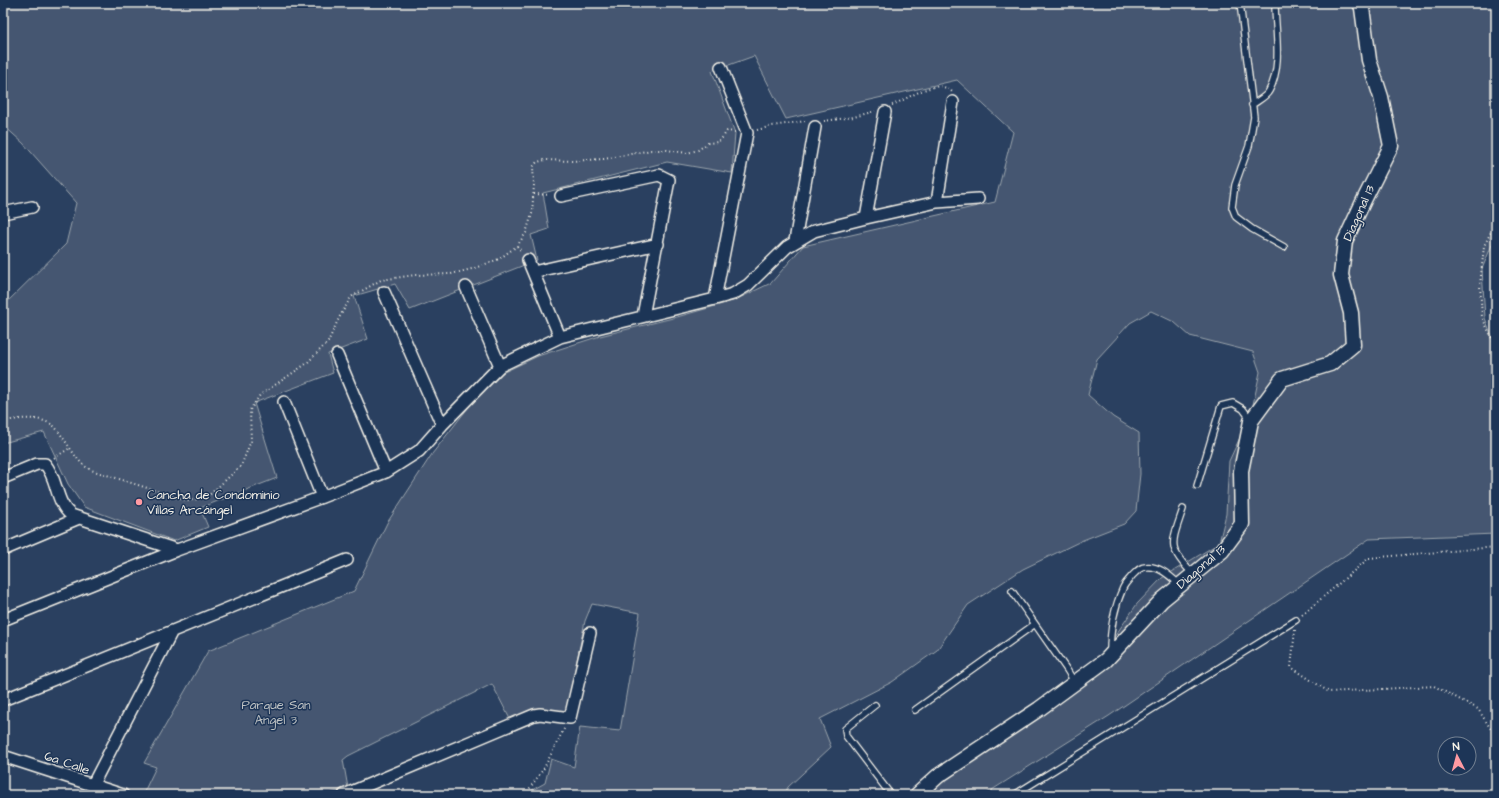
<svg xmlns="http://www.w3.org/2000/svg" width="1499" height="798" viewBox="0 0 1499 798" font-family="'Architects Daughter',sans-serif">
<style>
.green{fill:#445771;stroke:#9ca4ac}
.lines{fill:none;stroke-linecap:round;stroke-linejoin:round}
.service-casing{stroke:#f4f1e8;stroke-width:8}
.minor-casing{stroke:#f4f1e8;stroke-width:14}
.tertiary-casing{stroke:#f4f1e8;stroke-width:17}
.path{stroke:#f4f1e8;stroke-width:2;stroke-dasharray:1 3;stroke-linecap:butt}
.service{stroke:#1d3557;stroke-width:5.5}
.minor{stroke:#1d3557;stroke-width:11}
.tertiary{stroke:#1d3557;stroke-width:14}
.poi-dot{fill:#ff9aa2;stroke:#1d3557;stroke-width:1.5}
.labels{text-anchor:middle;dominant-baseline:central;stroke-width:3;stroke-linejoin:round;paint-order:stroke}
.street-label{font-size:13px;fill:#f4f1e8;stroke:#1d3557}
.poi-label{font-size:13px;fill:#f4f1e8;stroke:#1d3557;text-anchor:start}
.park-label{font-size:13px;fill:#bfc3c4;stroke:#1d3557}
</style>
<rect width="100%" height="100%" fill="#2a4060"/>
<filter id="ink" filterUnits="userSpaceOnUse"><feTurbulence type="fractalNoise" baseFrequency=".025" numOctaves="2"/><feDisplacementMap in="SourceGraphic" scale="8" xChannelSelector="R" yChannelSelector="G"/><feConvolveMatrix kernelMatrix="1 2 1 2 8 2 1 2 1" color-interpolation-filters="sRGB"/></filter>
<g filter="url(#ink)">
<!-- green -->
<path class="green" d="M3,3H1496V235L1482,269L1485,318L1496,347V534L1369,539L1109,716L984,795H936L937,777L1101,656L1137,604L1162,578L1219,543L1226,514L1229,461L1251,414L1260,372L1253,352L1190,336L1174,322L1151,311L1130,323L1097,359L1088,395L1113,417L1139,433L1140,474L1136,511L1124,524L1083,540L1023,569L968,605L937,650L892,682L820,719L831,747L788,787L784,795H523L545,783L551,759L574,767L580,727L620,731L640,613L592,604L585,621L566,713L511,721L492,684L348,756L343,760L348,788L324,795H148L143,794L156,767L144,763L208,651L354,591L387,523L432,454L475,399L502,373L538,356L600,336L677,317L733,301L771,283L803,246L995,202L1013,132L957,80L786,119L754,56L712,71L735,133L732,173L667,162L543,193L549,229L531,235L537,260L410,310L395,284L354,296L368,339L328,354L333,373L254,403L277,478L200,508L208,527L174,541L84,507L68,484L44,432L3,443V306L66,244L76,203L23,143L3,125Z"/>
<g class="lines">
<!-- service casing -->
<g class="service-casing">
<path id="service" d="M1240,3L1254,117L1249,146L1235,185L1232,207L1236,217L1252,229L1284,247
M1252,105C1257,101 1266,97 1269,91C1283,66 1275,31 1275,3
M1197,486L1221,406L1233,403L1243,409L1251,420
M1183,509C1172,543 1166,547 1193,574
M1012,591L1067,670L1075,683
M1110,652C1110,630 1114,608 1123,588C1125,583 1129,580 1132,576C1136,572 1140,567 1145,567C1159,565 1170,576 1180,585
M875,705L845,729L846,736L891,795
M915,710L1035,624
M1014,795L1296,620"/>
</g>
<!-- minor casing -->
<g class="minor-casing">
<path id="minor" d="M561,196L659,175L669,180L643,316
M937,202L953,102
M3,213L32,207
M866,218L885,112
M795,241L815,127
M528,260L560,337
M533,272L658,244
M466,287L500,366
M384,292L442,425
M715,299L747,133L721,67
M337,355L386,472
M284,402L322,497
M3,478L37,464H45C58,479 55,502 71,515L177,550
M3,550L79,518
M3,620L177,550L322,497L386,472L419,451L442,425L500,366L560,337L715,299L733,294L748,285L787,247L814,231L866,218L937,202L978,199
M3,700L347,560
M3,756L123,795
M92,786L172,631
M344,795L534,715L540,714L570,718L590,633"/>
</g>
<!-- tertiary casing -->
<g class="tertiary-casing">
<path id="tertiary" d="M917,795L938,776L1039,709L1106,660L1162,600L1222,551L1242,524L1241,471L1251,421L1282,379L1330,364L1353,345L1351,313L1341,275L1345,241L1364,200L1391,146L1381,97L1369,60L1362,8L1360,3"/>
</g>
<!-- path -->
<path class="path" d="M892,105C907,100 937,76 952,92
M824,121L854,117L875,111
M757,130L772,126L806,121
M534,194L550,195
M1496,222L1484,246L1480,285L1482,317L1496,347
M517,246L522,252
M3,421C20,419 41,415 55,427C60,433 65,441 70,448C76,457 81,465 91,470L188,501L207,497L241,466L251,441L250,410L260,395L306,364L328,342L339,318L351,297L381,280L415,275L451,274L472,269L499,259L517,246L526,233L532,214L534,185L533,167L537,162L545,160L573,161L604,159L651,150H667L687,153L698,150L708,143L718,142L723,137L727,131L735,132
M54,458L70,448
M1302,615L1369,558L1496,547
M1295,630L1291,667L1329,692L1434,686L1478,709L1496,737
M525,795L544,768L565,727"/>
<!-- service -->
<use href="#service" class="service"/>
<!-- minor -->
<use href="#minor" class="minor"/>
<!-- tertiary -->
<use href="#tertiary" class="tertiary"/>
</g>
</g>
<!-- markers -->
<circle class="poi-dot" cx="139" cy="502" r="4"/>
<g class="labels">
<!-- street labels -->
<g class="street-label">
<text transform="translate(1359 213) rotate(-66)">Diagonal 13</text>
<text transform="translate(1201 567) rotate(-41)">Diagonal 13</text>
<text transform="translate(67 763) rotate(19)">6a Calle</text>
</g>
<!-- poi labels -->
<g class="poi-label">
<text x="147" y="495">Cancha de Condominio<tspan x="147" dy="15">Villas Arcángel</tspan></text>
</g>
<!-- park labels -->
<g class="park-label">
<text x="276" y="705">Parque San<tspan x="276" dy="15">Angel 3</tspan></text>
</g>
</g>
<!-- margin -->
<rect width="1499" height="798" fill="none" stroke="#1d3557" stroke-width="16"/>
<rect x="8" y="8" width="1483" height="782" fill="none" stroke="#f4f1e8" stroke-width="1.5" filter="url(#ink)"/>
<!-- north arrow -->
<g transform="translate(1457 756) rotate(354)"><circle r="19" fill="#1d3557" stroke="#738091"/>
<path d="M0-3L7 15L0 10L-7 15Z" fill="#ff9aa2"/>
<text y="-6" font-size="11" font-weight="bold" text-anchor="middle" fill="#f4f1e8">N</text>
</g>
</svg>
